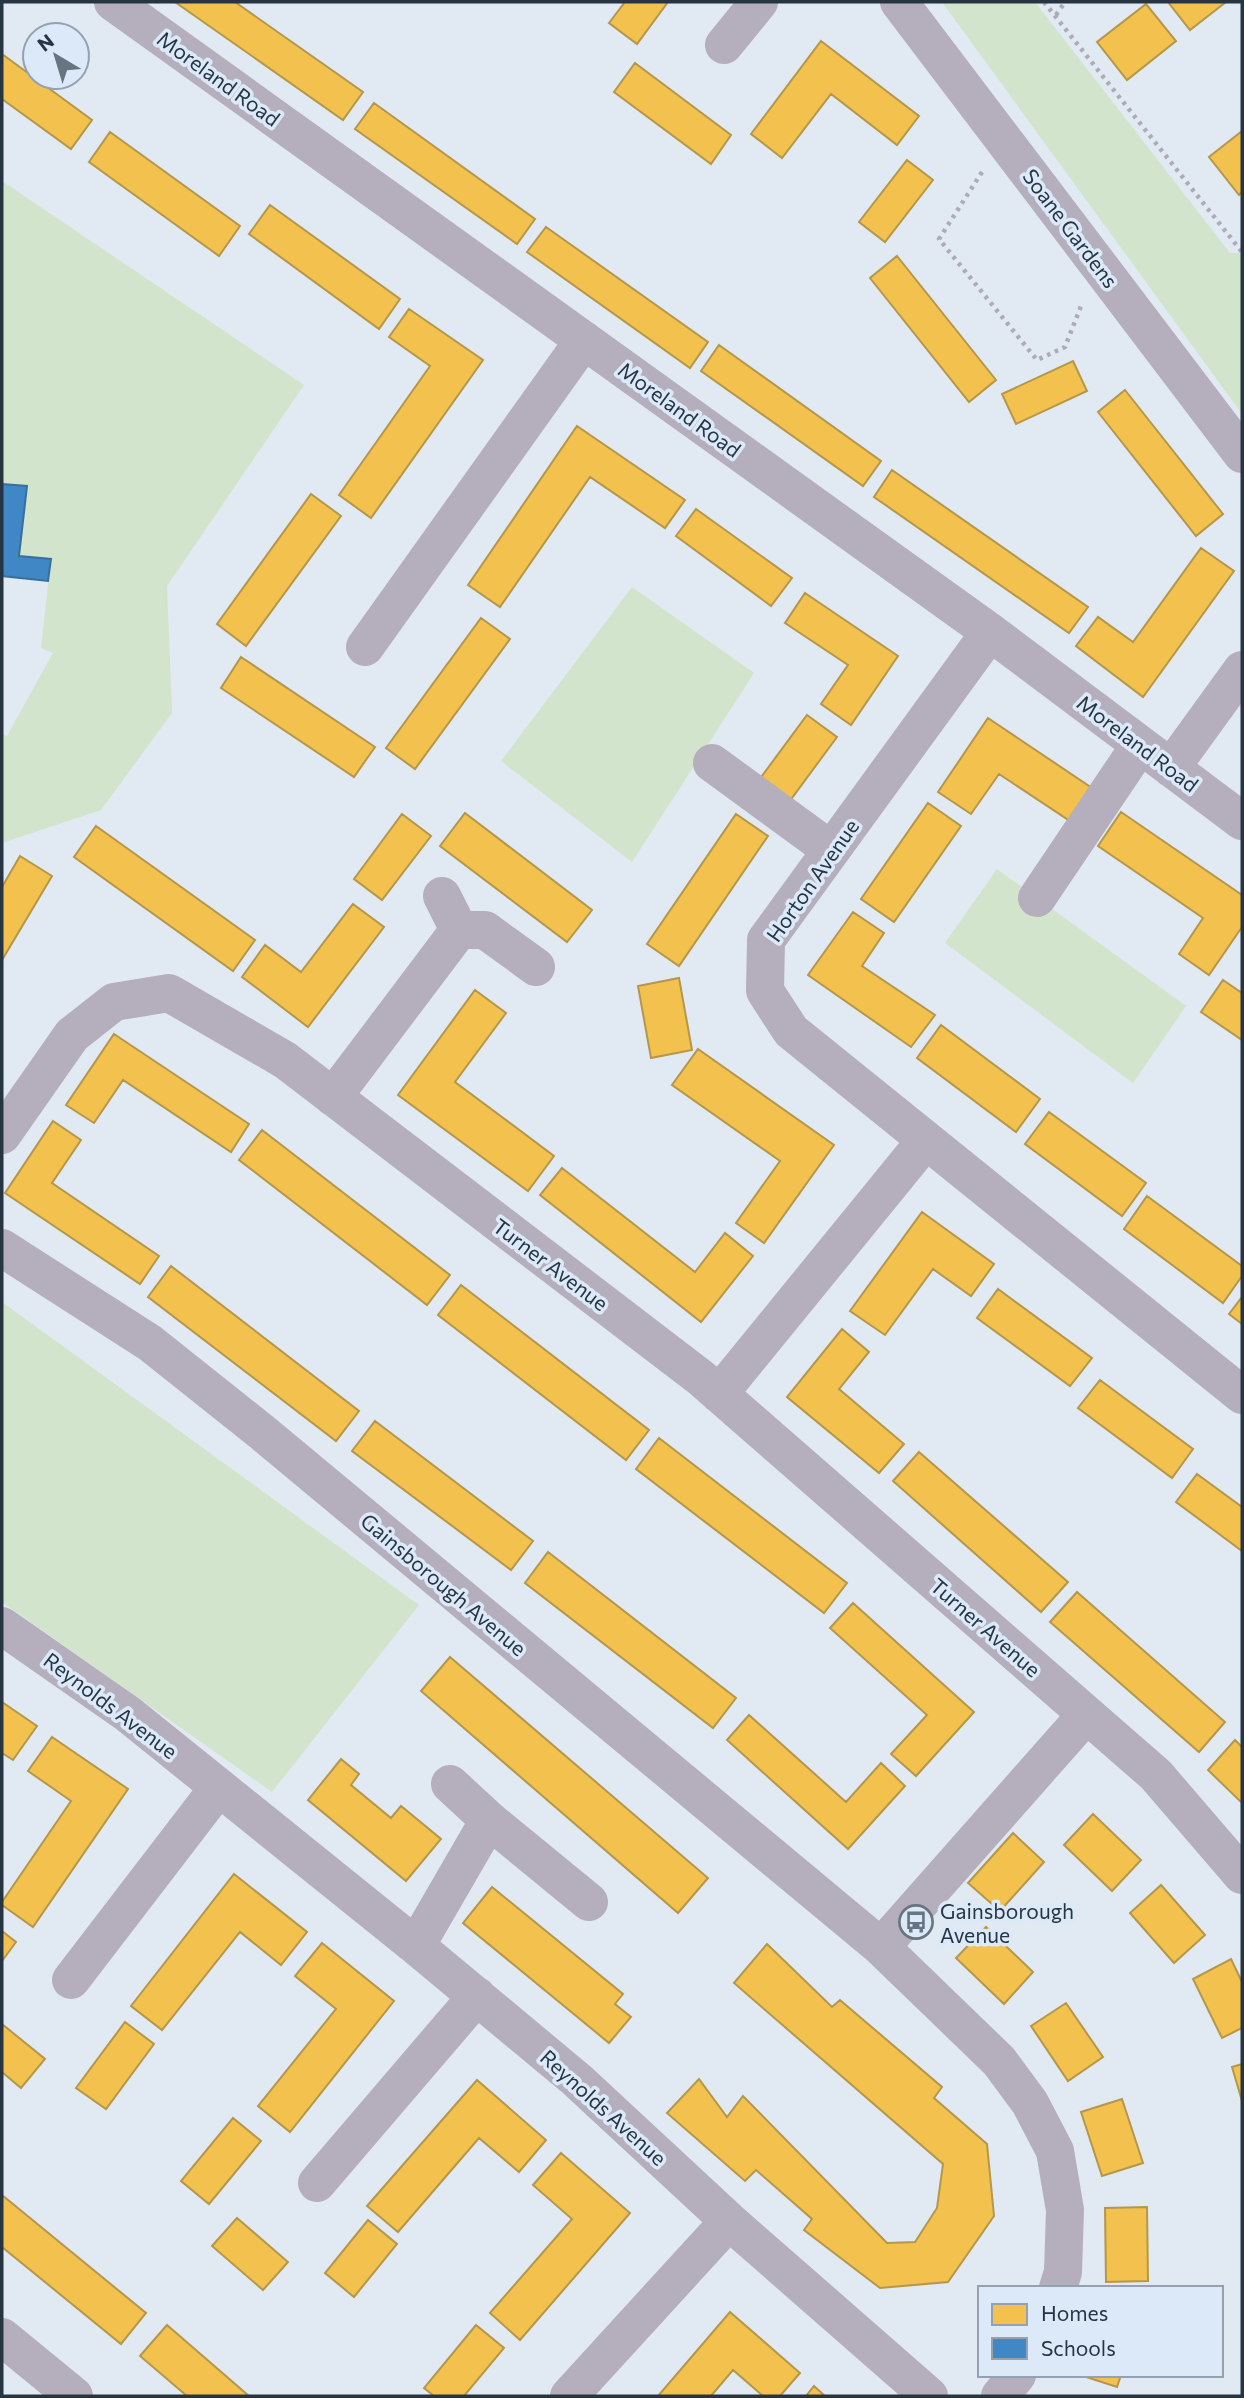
<svg xmlns="http://www.w3.org/2000/svg" width="1244" height="2398" viewBox="0 0 1244 2398" font-family="Commissioner,sans-serif">
<style>
.green{fill:#d2e4cc}
.homes{fill:#f2c14e;stroke:#b5974b;stroke-width:2}
.schools{fill:#3f88c5;stroke:#386f9e;stroke-width:2}
.lines{fill:none;stroke-linecap:round;stroke-linejoin:round}
.path{stroke:#adabb6;stroke-width:4.5;stroke-dasharray:3.5 5;stroke-linecap:butt}
.minor{stroke:#b4aebd;stroke-width:38}
.labels{text-anchor:middle;dominant-baseline:central;stroke-width:7;stroke-linejoin:round;paint-order:stroke}
.street-label{font-size:21px;fill:#273543;stroke:#dbe9f8}
.poi-label{font-size:21px;fill:#273543;stroke:#dbe9f8;text-anchor:start}
</style>
<rect width="100%" height="100%" fill="#e1e9f2"/>
<!-- green -->
<path class="green" d="M942,2H1035L1230,253H1242V414Z
M2,181L304,385L167,586L172,713L101,810L2,843V734L7,736L53,653L41,648L51,559L19,556L27,487L2,484Z
M632,587L754,673L632,862L501,761Z
M997,869L1186,1006L1133,1083L945,943Z
M2,1302L419,1605L272,1792L2,1602Z"/>
<!-- homes -->
<path class="homes" d="M175,2H235L363,92L343,120Z
M625,2H668L637,44L609,23Z
M1168,2H1226L1190,30Z
M1146,4L1176,41L1127,80L1097,42Z
M821,41L919,116L897,145L831,94L782,158L751,134Z
M2,54L92,120L71,149L2,99Z
M635,63L731,135L711,164L614,92Z
M374,103L535,219L517,244L355,129Z
M1242,131V192L1239,195L1209,157Z
M110,132L240,226L219,256L89,162Z
M907,160L933,180L885,242L859,222Z
M270,205L400,299L379,329L249,234Z
M546,227L708,342L690,368L527,252Z
M897,256L996,380L969,402L870,278Z
M409,309L483,360L371,518L339,495L430,366L389,337Z
M719,345L881,461L863,486L701,371Z
M1073,361L1087,391L1016,424L1002,394Z
M1125,390L1223,514L1196,536L1098,412Z
M577,426L685,500L665,528L590,477L500,607L468,585Z
M892,470L1088,607L1069,633L874,497Z
M311,494L341,516L246,646L217,624Z
M696,509L792,578L771,606L676,536Z
M1201,548L1234,571L1143,697L1076,646L1098,617L1133,642Z
M805,593L898,656L851,725L821,704L848,665L785,623Z
M481,618L510,639L415,769L386,748Z
M241,657L375,747L354,777L221,688Z
M807,715L837,737L789,802L759,780Z
M988,718L1092,788L1070,821L999,774L971,814L938,792Z
M928,803L961,826L894,922L861,899Z
M1121,812L1242,895V927L1209,975L1179,954L1203,918L1098,846Z
M465,813L592,910L567,942L440,846Z
M402,814L431,836L382,900L354,879Z
M736,814L768,836L679,966L647,944Z
M96,826L255,940L233,971L74,857Z
M20,856L52,876L2,960V887Z
M353,904L384,927L308,1027L242,977L265,945L301,972Z
M853,912L884,933L862,966L935,1015L911,1047L808,975Z
M679,978L692,1050L651,1058L638,986Z
M1223,980L1242,993V1040L1201,1012Z
M475,990L506,1013L455,1082L554,1156L528,1191L398,1095Z
M941,1025L1040,1099L1016,1132L917,1058Z
M114,1034L249,1124L231,1152L123,1080L94,1123L66,1105Z
M698,1049L834,1145L764,1243L736,1223L780,1161L672,1085Z
M1049,1112L1146,1183L1122,1216L1025,1144Z
M53,1121L81,1140L52,1183L159,1256L140,1284L5,1193Z
M262,1130L450,1275L427,1305L239,1160Z
M562,1168L695,1272L725,1233L753,1256L701,1322L540,1195Z
M1147,1196L1242,1266V1276L1223,1303L1124,1229Z
M922,1212L994,1264L971,1296L933,1269L885,1335L850,1311Z
M171,1266L359,1411L336,1441L148,1297Z
M461,1285L649,1430L626,1460L438,1315Z
M998,1289L1092,1358L1070,1386L977,1318Z
M1242,1297V1324L1229,1314Z
M842,1329L869,1352L839,1389L904,1444L879,1473L787,1397Z
M1100,1380L1193,1449L1172,1478L1078,1408Z
M375,1421L533,1541L511,1570L352,1451Z
M659,1438L847,1583L824,1613L636,1469Z
M919,1452L1068,1582L1041,1612L893,1481Z
M1197,1474L1242,1507V1551L1176,1502Z
M548,1552L736,1698L713,1728L525,1583Z
M1077,1592L1225,1722L1199,1752L1050,1622Z
M853,1603L974,1712L916,1776L891,1754L927,1715L830,1628Z
M450,1657L708,1878L678,1913L421,1691Z
M2,1702L37,1726L13,1760L2,1753Z
M749,1715L846,1802L881,1763L905,1786L848,1849L727,1740Z
M52,1737L128,1789L33,1927L2,1905V1902L71,1801L28,1771Z
M1235,1740L1242,1747V1803L1208,1770Z
M341,1759L359,1774L351,1785L391,1818L401,1806L441,1839L406,1881L308,1800Z
M1093,1814L1141,1860L1112,1891L1064,1845Z
M1013,1833L1044,1862L1000,1911L968,1883Z
M234,1874L307,1932L281,1965L240,1932L162,2030L131,2006Z
M1161,1885L1205,1935L1174,1963L1130,1913Z
M492,1887L623,1994L615,2004L631,2017L609,2043L463,1923Z
M986,1927L1033,1972L1004,2004L956,1958Z
M2,1931L16,1942L2,1961Z
M322,1943L394,2001L290,2132L258,2106L336,2009L295,1976Z
M767,1944L832,2007L840,2000L942,2087L934,2098L987,2144L994,2216L948,2282L880,2288L804,2230L812,2219L756,2170L745,2181L667,2113L699,2079L727,2117L743,2096L887,2243L915,2242L937,2208L943,2164L734,1983Z
M1231,1959L1242,1982V2028L1222,2038L1193,1979Z
M1066,2003L1103,2057L1068,2081L1031,2026Z
M125,2022L154,2044L106,2109L76,2088Z
M2,2024L45,2059L21,2088L2,2072Z
M1242,2064V2101L1232,2067Z
M477,2080L546,2140L519,2172L479,2138L398,2232L367,2206Z
M1122,2099L1143,2163L1102,2176L1081,2112Z
M233,2118L261,2141L209,2204L181,2181Z
M561,2153L630,2213L520,2340L490,2313L572,2219L533,2185Z
M2,2195L146,2313L121,2344L2,2247Z
M1147,2207L1148,2281L1106,2282L1105,2208Z
M237,2218L288,2262L263,2290L212,2246Z
M368,2220L397,2244L354,2297L325,2273Z
M730,2312L800,2373L780,2396H763L733,2370L711,2396H658Z
M167,2325L249,2396H187L140,2356Z
M476,2325L504,2348L464,2396H434L424,2388Z
M1080,2375H1121L1117,2387Z
M814,2386L825,2396H806Z"/>
<!-- schools -->
<path class="schools" d="M2,484L27,486L19,556L51,559L48,581L2,576Z"/>
<g class="lines">
<!-- path -->
<path class="path" d="M1044,2L1242,252
M1056,15L1065,2
M982,172L939,239L1037,360L1065,347L1081,306"/>
<!-- minor -->
<path class="minor" d="M113,2L990,632L1242,821
M899,2L1242,454
M724,45L759,2
M990,632L766,940L765,991L791,1031L1242,1395
M365,647L584,340
M712,763L831,850
M1171,768L1242,670
M442,896L459,930
M1037,898L1140,745
M333,1097L459,930H485L536,967
M2,1135L72,1035L114,1002L169,993L285,1060L701,1378L1156,1775L1242,1875
M2,1248L150,1343L263,1433L881,1947L999,2061L1030,2103L1055,2151L1065,2210L1063,2272L1058,2288
M719,1394L926,1140
M2,1626L128,1714L416,1946L577,2080L729,2221L929,2396
M450,1784L489,1820L589,1902
M416,1946L489,1820
M881,1947L1086,1715
M71,1980L219,1787
M317,2183L477,1996
M2,2337L74,2396
M569,2396L729,2221
M1000,2396L1017,2375"/>
</g>
<!-- icons -->
<defs>
<g id="bus-ring" transform="scale(1.75)"><circle r="9.5" fill="#dbe9f8" stroke="#687480" stroke-width="1.5"/><path d="M-5-6H5V4H4V6H2V4H-2V6H-4V4H-5ZM-3.5-4V0h7V-4ZM-3.5 1.2v1.5H-2V1.2ZM2 1.2v1.5H3.5V1.2Z" fill="#687480"/></g>
</defs>
<g fill-rule="evenodd">
<use href="#bus-ring" x="916" y="1922"/>
</g>
<g class="labels">
<!-- street labels -->
<g class="street-label">
<text transform="translate(219 78) rotate(36)">Moreland Road</text>
<text transform="translate(1071 228) rotate(53)">Soane Gardens</text>
<text transform="translate(680 409) rotate(36)">Moreland Road</text>
<text transform="translate(1138 743) rotate(37)">Moreland Road</text>
<text transform="translate(812 880) rotate(-55)">Horton Avenue</text>
<text transform="translate(551 1264) rotate(37)">Turner Avenue</text>
<text transform="translate(444 1584) rotate(40)">Gainsborough Avenue</text>
<text transform="translate(986 1627) rotate(41)">Turner Avenue</text>
<text transform="translate(111 1705) rotate(37)">Reynolds Avenue</text>
<text transform="translate(604 2107) rotate(42)">Reynolds Avenue</text>
</g>
<!-- poi labels -->
<g class="poi-label">
<text x="940" y="1910">Gainsborough<tspan x="940" dy="24">Avenue</tspan></text>
</g>
</g>
<!-- border -->
<rect width="1244" height="2398" fill="none" stroke="#273543" stroke-width="7"/>
<!-- legend -->
<rect x="978" y="2286" width="245" height="91" fill="#dbe9f8" stroke="#93a1b0" stroke-width="2"/>
<rect x="992" y="2304" width="35" height="21" fill="#f2c14e" stroke="#93a1b0" stroke-width="2"/>
<text x="1041" y="2321" font-size="21" fill="#273543">Homes</text>
<rect x="992" y="2338" width="35" height="21" fill="#3f88c5" stroke="#93a1b0" stroke-width="2"/>
<text x="1041" y="2356" font-size="21" fill="#273543">Schools</text>
<!-- north arrow -->
<g transform="translate(56 56) rotate(322)"><circle r="33" fill="#dbe9f8" stroke="#93a1b0" stroke-width="2"/>
<path d="M0-5L12 26L0 18L-12 26Z" fill="#687480"/>
<text y="-10" font-size="19" font-weight="bold" text-anchor="middle" fill="#273543">N</text>
</g>
</svg>
